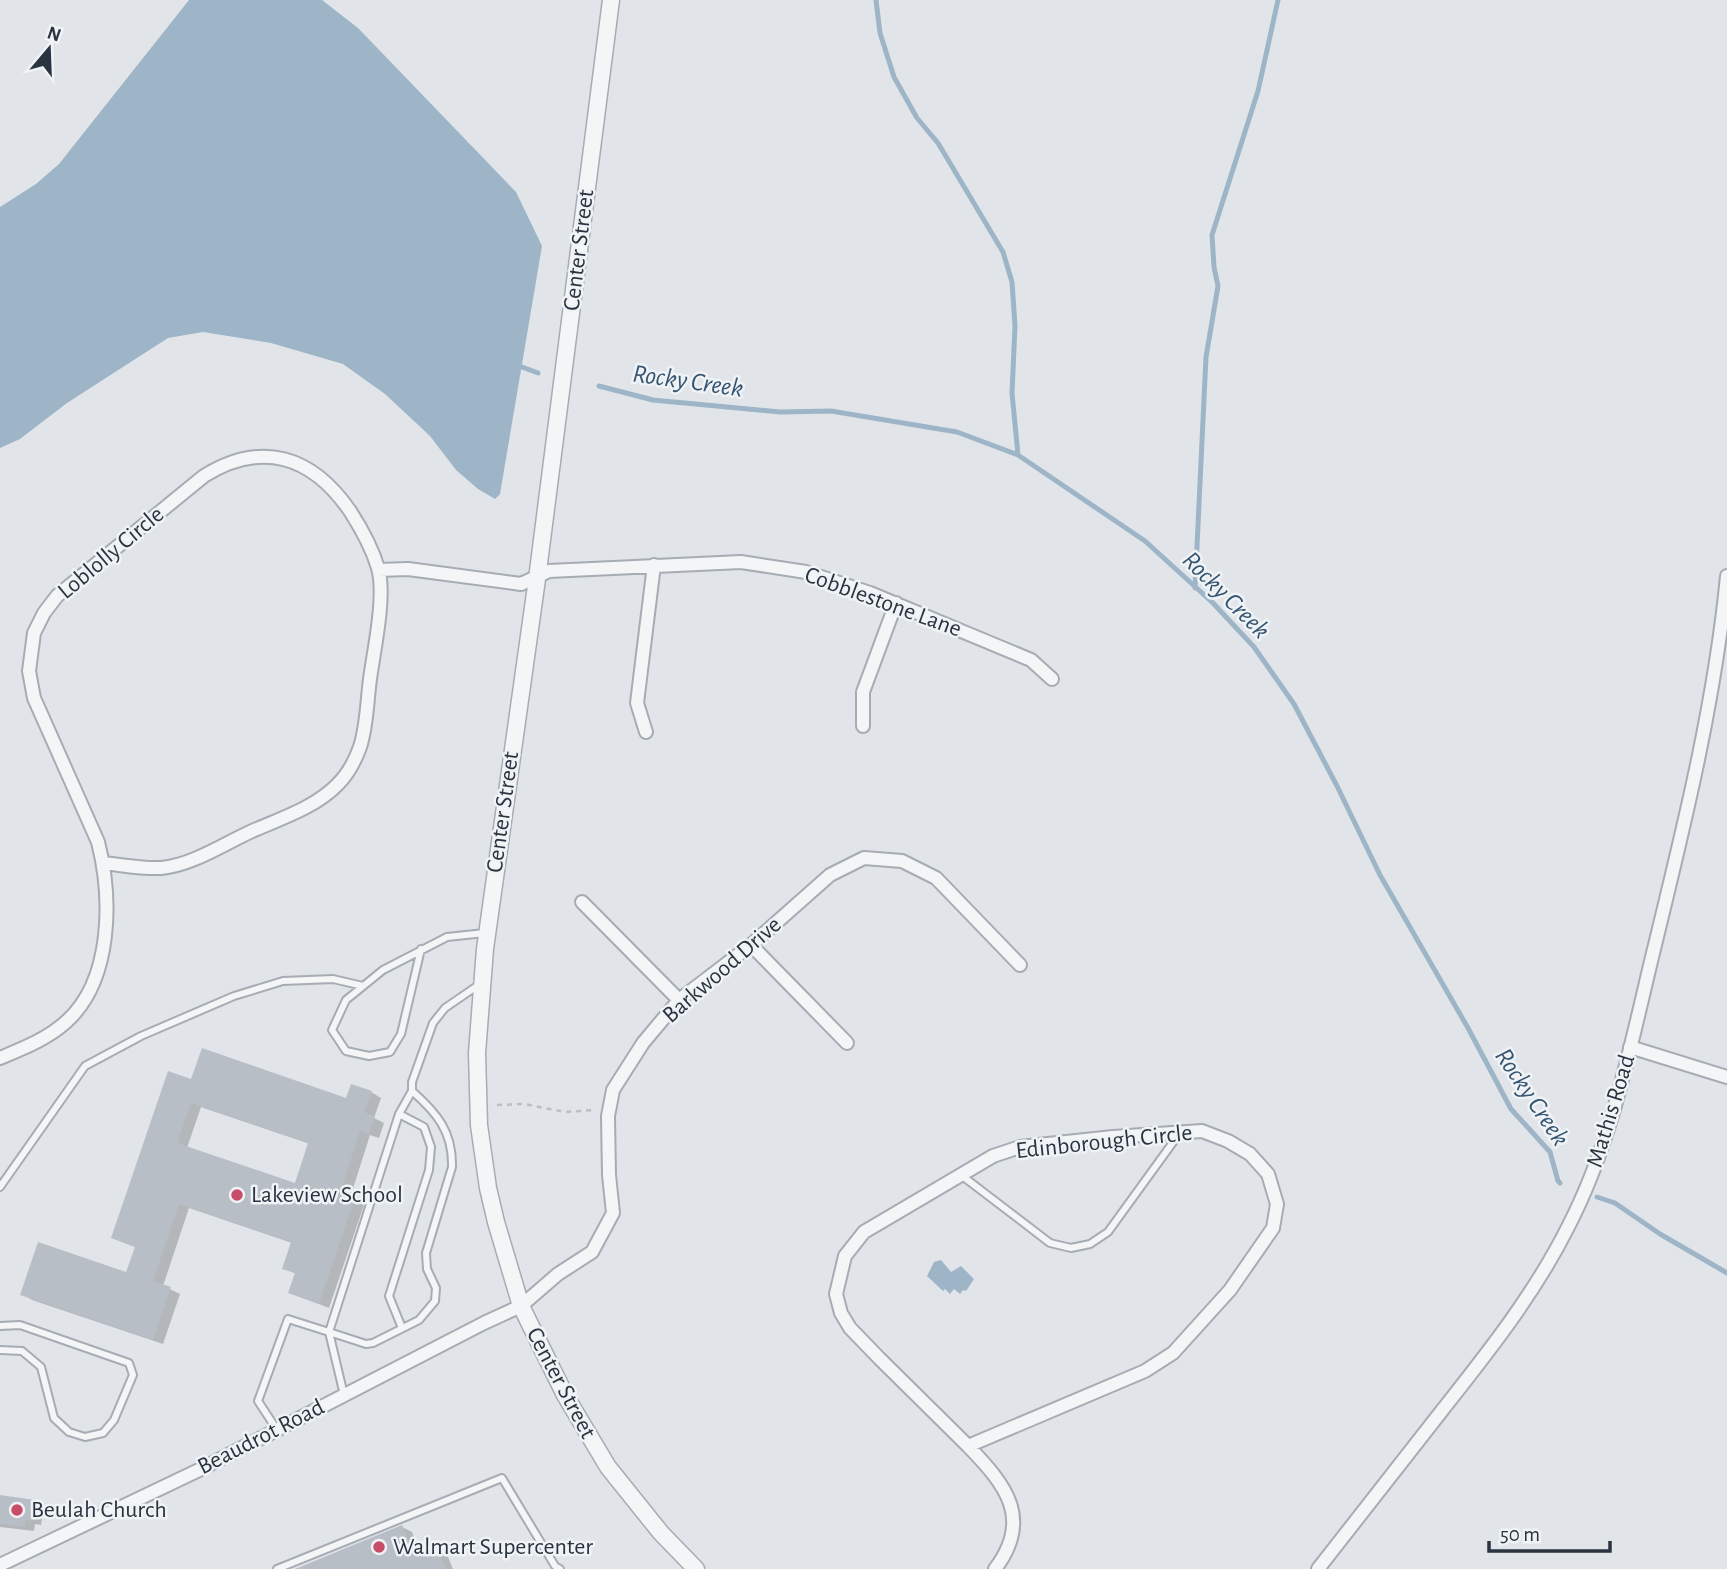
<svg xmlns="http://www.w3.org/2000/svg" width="1727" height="1569" viewBox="0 0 1727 1569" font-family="'Alegreya Sans',sans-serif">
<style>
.water{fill:#9eb5c7}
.shadow{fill:#0003;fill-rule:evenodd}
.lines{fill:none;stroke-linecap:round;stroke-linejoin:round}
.stream{stroke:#9eb5c7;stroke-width:5}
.building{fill:#b8bec5;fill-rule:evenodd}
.service-casing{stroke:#a6acb3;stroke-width:10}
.minor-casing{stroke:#a6acb3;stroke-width:16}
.tertiary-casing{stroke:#a6acb3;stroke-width:19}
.path{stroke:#bbbfc4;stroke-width:2.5;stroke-dasharray:5 5;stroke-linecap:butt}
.service{stroke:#f3f5f7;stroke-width:6}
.minor{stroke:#f3f5f7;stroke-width:12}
.tertiary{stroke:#f3f5f7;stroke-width:16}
.poi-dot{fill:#c74d68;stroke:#f0f3f6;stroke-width:2.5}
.labels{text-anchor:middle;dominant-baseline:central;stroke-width:5;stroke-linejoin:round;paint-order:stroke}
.street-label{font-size:24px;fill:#2a3440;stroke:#f0f3f6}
.poi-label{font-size:24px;fill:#2a3440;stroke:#f0f3f6;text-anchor:start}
.water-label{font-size:26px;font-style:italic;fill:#365571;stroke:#f0f3f6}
</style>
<rect width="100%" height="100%" fill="#e1e5e9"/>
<!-- water -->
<path class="water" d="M189,0H322L358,28L516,192L542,246L500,494L495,499L478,489L456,470L430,436L385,394L343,364L271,343L203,332L168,338L67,403L20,439L0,448V207L36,184L59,164Z
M941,1260L951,1272L961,1266L974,1279L966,1291L963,1290L960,1294L954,1289L950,1294L945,1289L943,1291L927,1276L934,1262Z"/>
<!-- shadow -->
<path class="shadow" d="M192,1081L347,1100L371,1092L381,1098L374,1118L384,1123L379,1138L370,1135L350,1198L364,1205L329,1308L290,1293L296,1274L284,1268L292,1243L189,1208L163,1286L180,1294L163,1344L32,1300L22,1294L127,1274L137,1248L113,1237ZM201,1107L310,1144L296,1185L187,1148Z
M0,1497L34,1501L44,1507L41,1525L35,1524L34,1531L0,1527Z
M402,1527L412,1532L419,1551L435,1544L445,1550L453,1569H298Z"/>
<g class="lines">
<!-- stream -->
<path class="stream" d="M876,0L880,33L894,77L917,118L938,143L1003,252L1012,282L1015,326L1012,393L1018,455
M522,367L538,373
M599,386L653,400L780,412L831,411L957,432L1018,455L1145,541L1213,603L1254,647L1294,704L1337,786L1380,875L1468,1028L1511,1109L1550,1152L1558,1181L1560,1183
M1195,588L1206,357L1218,286L1214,267L1212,235L1258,91L1278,0
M1597,1197L1615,1203L1660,1234L1727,1273"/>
</g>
<!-- building -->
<path class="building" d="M202,1048L346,1098L351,1084L372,1091L364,1112L375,1116L369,1134L360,1131L340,1193L355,1198L319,1304L288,1293L295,1273L282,1269L291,1242L179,1204L153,1281L171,1287L153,1340L20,1295L38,1242L126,1272L135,1247L111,1238L168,1071L191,1079ZM191,1103L308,1143L295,1183L177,1143Z
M0,1495L35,1500L32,1521L25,1520V1527L0,1524Z
M402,1525L413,1552L435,1543L446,1569H295Z"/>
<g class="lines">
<!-- service casing -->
<g class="service-casing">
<path id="service" d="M421,949L401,1034L390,1052L369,1056L346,1051L332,1030L346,1000L383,970L447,937L485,933
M399,1114L424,1127L431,1147L429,1170L389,1296L402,1328
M961,1175L1050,1243L1071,1248L1090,1244L1108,1232L1179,1134
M0,1187L85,1066L141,1036L234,996L283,981L333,979L363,986
M0,1326L20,1325L129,1363L133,1375L114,1420L103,1433L85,1437L69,1432L54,1418L41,1367L22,1351L0,1350
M344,1395L329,1332L366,1344L373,1343L419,1320L435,1301L436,1288L427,1269L426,1253L452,1167C453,1132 437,1113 412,1091V1082L433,1023L445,1008L480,984
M277,1430L258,1401L288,1319L329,1332L399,1114L412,1091
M277,1569L502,1478L555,1566L560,1569"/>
</g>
<!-- minor casing -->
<g class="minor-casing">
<path id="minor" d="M379,570L408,569L521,584L549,571L741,562L806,572L870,593L1031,660L1052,679
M863,726V692L896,603
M646,732L637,703L654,565
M582,902L679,1000
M751,945L847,1043
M1630,1047L1727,1077
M0,1058C24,1048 47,1039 66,1022C113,980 112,897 98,842L34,698L29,671L34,633L44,613L57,596L204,476C262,440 312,456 350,511C361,528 372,548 378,568C386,596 374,649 370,679C367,701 367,726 360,747C355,761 348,774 338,784C315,808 279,819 250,832C222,845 192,865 161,868C142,869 122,865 103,863
M1202,1131L1228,1141L1250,1154L1268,1174L1277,1204L1273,1228L1230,1290L1173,1353L1145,1371L968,1446L879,1358L850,1328L841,1313L836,1294L845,1256L864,1232L993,1156L1020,1147L1113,1137Z
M968,1446C1006,1485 1033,1519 995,1569
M0,1565L199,1470L484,1323L521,1306L558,1274L592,1252L613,1213L609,1175L608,1116L613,1090L643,1043L679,1000L751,945L830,875L864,858L902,861L936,878L1020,965
M1318,1569C1360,1515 1402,1462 1444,1408C1489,1351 1535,1293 1568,1227C1613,1140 1631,1043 1654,949C1684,826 1715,701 1727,576"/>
</g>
<!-- tertiary casing -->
<g class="tertiary-casing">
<path id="tertiary" d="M611,0L537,579L485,949L477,1053L479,1125L488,1188L496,1222L521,1306L565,1395L608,1467L661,1533L696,1569"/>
</g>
<!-- path -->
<path class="path" d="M497,1105L524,1104L565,1112L594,1110"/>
<!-- service -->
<use href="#service" class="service"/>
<!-- minor -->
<use href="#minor" class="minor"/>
<!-- tertiary -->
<use href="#tertiary" class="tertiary"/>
</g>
<!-- markers -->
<g class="poi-dot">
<circle cx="237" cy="1195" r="7"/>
<circle cx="17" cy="1510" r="7"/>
<circle cx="379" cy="1547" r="7"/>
</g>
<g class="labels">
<!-- street labels -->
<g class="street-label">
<text transform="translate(579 250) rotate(-83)">Center Street</text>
<text transform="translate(111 553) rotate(-40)">Loblolly Circle</text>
<text transform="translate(883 602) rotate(20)">Cobblestone Lane</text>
<text transform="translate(503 812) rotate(-82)">Center Street</text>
<text transform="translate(722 970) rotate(-41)">Barkwood Drive</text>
<text transform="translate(1611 1111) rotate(-73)">Mathis Road</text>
<text transform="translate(1104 1142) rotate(-6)">Edinborough Circle</text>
<text transform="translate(561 1383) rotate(62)">Center Street</text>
<text transform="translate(261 1437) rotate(-27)">Beaudrot Road</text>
</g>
<!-- poi labels -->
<g class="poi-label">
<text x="251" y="1195">Lakeview School</text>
<text x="31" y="1510">Beulah Church</text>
<text x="393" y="1547">Walmart Supercenter</text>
</g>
<!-- water labels -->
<g class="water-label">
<text transform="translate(688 381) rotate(8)">Rocky Creek</text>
<text transform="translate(1226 595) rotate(45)">Rocky Creek</text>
<text transform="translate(1532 1097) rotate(56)">Rocky Creek</text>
</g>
</g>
<!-- north arrow -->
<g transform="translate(49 49) rotate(19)" stroke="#f0f3f6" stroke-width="5" paint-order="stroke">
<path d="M0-5L12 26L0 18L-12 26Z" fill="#2a3440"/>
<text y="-10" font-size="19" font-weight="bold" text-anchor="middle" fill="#2a3440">N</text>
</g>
<!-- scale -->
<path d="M1489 1541v10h121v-10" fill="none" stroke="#2a3440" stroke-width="3.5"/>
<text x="1500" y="1541" font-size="21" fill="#2a3440" stroke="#f0f3f6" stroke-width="5" paint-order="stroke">50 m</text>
</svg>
